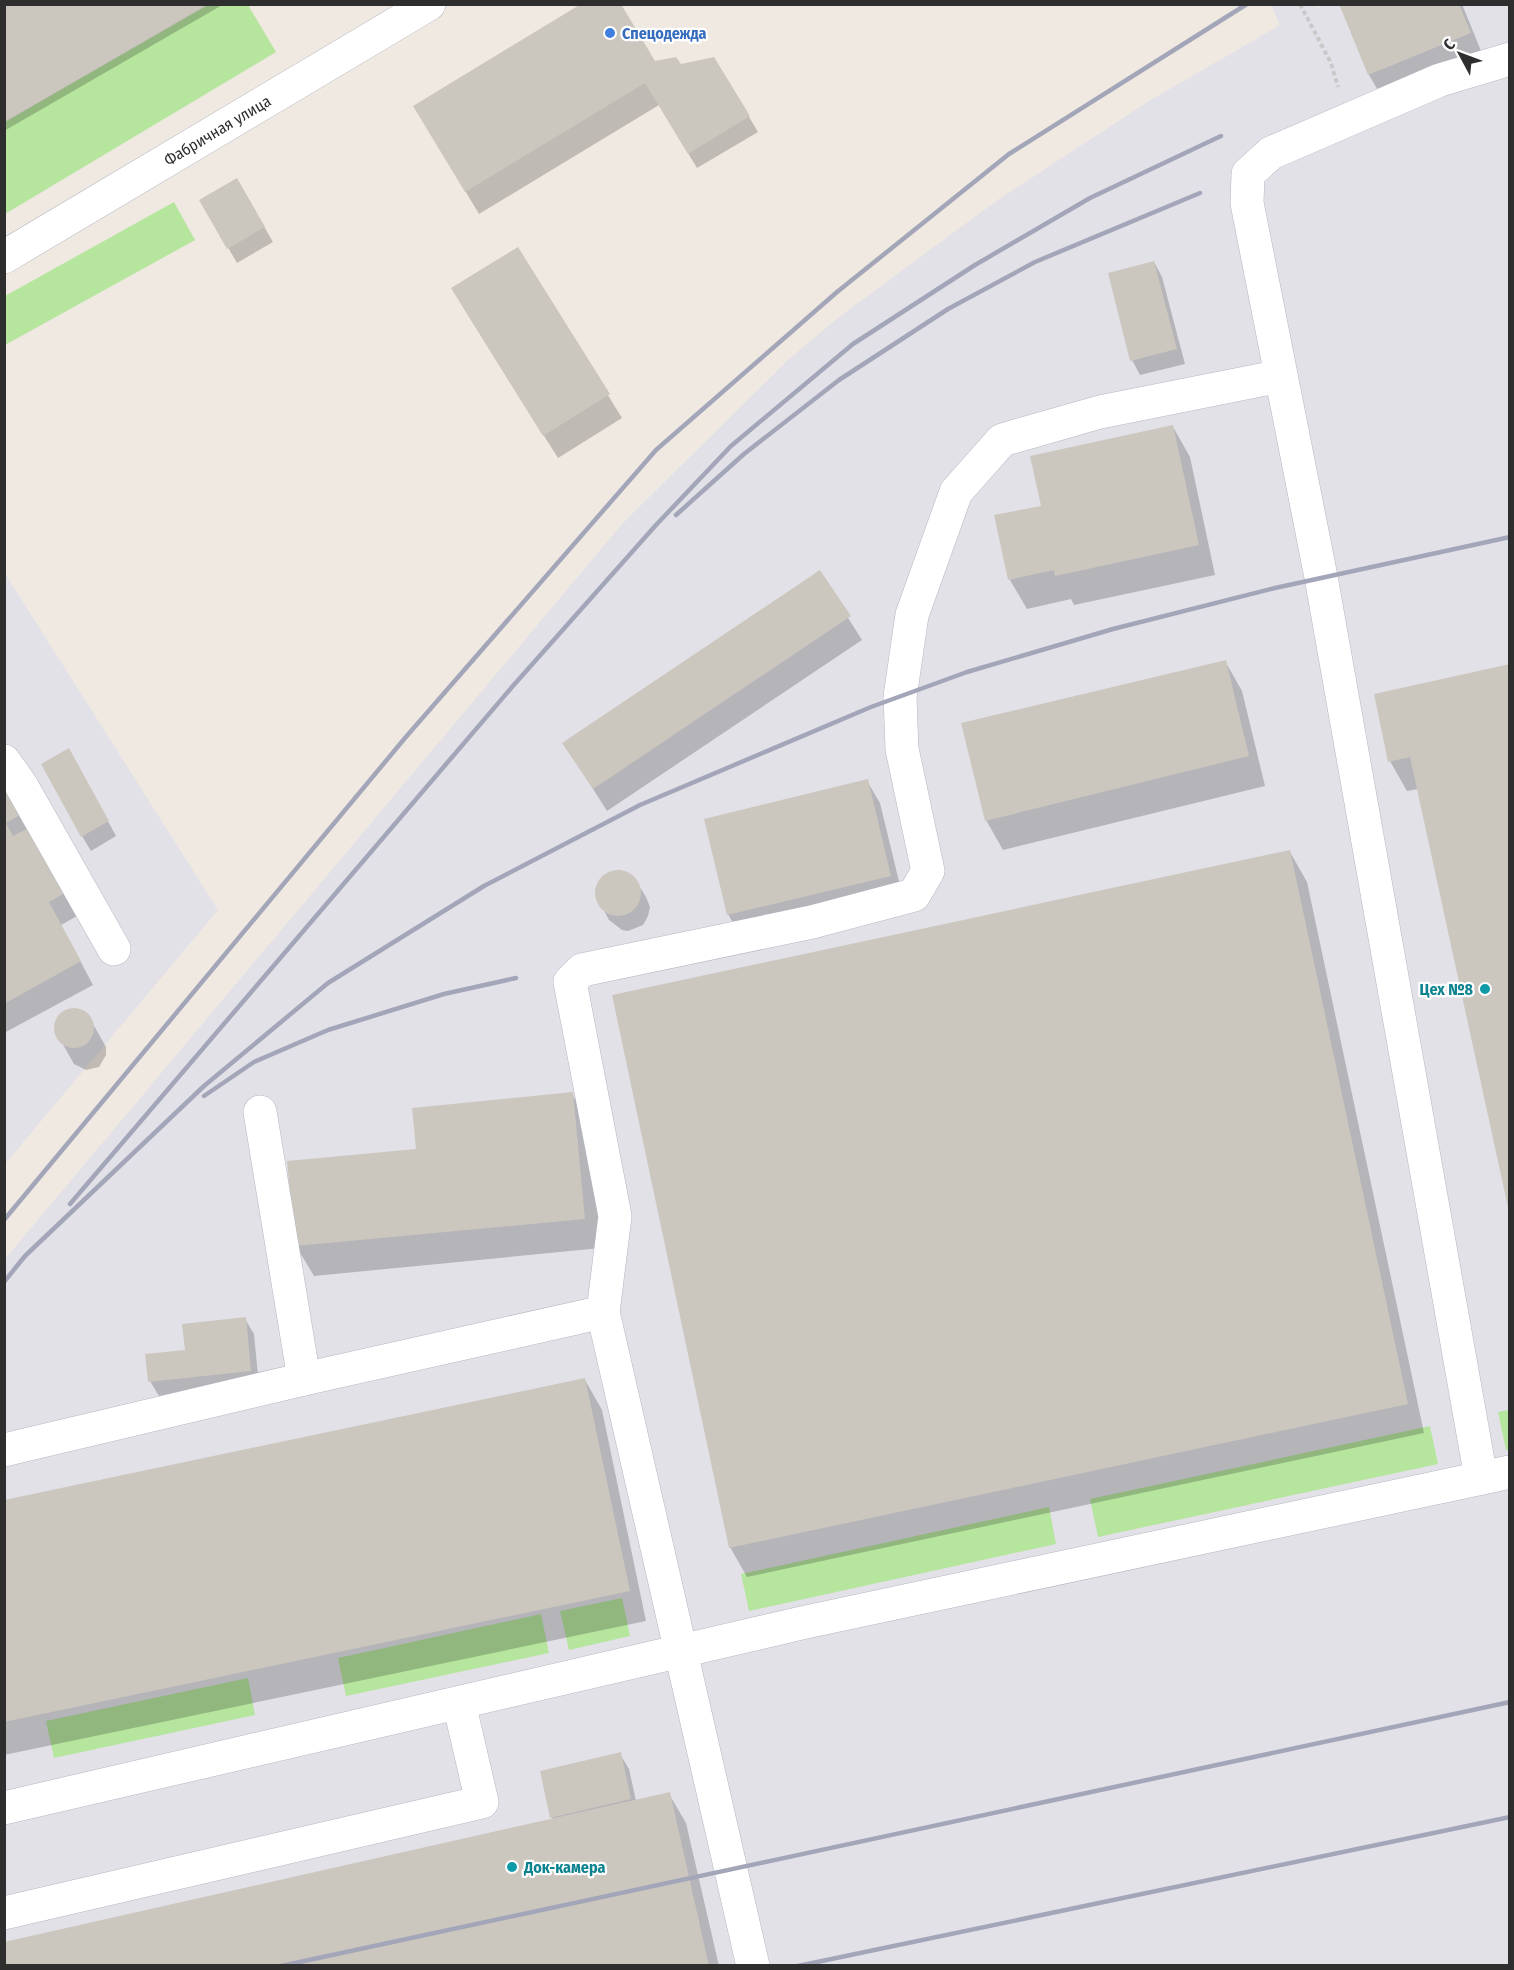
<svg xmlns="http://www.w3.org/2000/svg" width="1514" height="1970" viewBox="0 0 1514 1970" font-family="'Fira Sans Condensed',sans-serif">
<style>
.industrial{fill:#e3e1e8}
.green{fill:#b6e59e}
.shadow{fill:#0003}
.building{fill:#cbc7bf}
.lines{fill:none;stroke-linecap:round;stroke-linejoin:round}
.minor-casing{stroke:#b4b7c1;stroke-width:34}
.path{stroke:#c9c9c9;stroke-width:4;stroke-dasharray:4.5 3;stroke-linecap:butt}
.minor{stroke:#fff;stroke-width:33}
.rail{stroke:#a3a6b8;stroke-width:4.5}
.shop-dot{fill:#3f7fe0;stroke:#fff;stroke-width:2}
.culture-dot{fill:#0f9aa8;stroke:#fff;stroke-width:2}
.labels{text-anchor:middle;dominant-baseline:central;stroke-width:4.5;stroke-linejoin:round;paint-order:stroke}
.shop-label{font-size:16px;font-weight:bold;fill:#366cbe;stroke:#fff;text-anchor:start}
.street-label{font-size:16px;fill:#2e2e2e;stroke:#fff}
.culture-label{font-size:16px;font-weight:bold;fill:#0d838f;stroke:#fff;text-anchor:end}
</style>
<rect width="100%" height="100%" fill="#efe9e1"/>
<!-- industrial -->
<path class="industrial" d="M1325,4L1509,5V1965L5,1966V1259L623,523L789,359L839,317L999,199L1149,101L1280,25L1271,5H1316L1318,8Z
M4,572L218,910L5,1164L4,1163Z"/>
<!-- green -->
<path class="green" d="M208,5H248L276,52L5,214V122Z
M174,202L195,240L5,345V296Z
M1509,1410V1450H1506L1498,1412Z
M1430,1426L1438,1464L1098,1537L1090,1499Z
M1049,1507L1056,1544L749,1611L741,1574Z
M622,1598L630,1636L569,1650L560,1611Z
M541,1614L549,1653L346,1696L338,1658Z
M248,1678L255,1715L54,1758L46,1721Z"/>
<!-- shadow -->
<path class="shadow" d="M4,4H224L4,131Z
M1341,4H1462L1483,56L1382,97L1369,75Z
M714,58L758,132L697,168L659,105L479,214L428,129L658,69Z
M237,180L273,242L237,263L201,201Z
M518,249L622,418L558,458L466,312Z
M1154,262L1162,277L1185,364L1140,375L1132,360Z
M1173,427L1190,457L1215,575L1074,605L1071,599L1027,609L1010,580Z
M819,572L862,640L607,811L564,743Z
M1225,661L1242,691L1265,786L1003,850L986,820Z
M1510,665L1418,789L1407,791L1390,761Z
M77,765L116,836L91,851L82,836Z
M867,781L880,803L903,898L741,937L728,914Z
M4,788L27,830L84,912L61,925L93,985L4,1033Z
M1290,852L1307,882L1424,1433L747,1577L730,1547Z
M618,870L627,872L633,876L646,897L650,907L648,916L643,925L628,931L622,930L609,920L596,895L598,885L601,879L611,872Z
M71,1010H77L89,1017L106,1047V1055L99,1067L86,1070L74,1064L61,1041L56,1027L62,1015Z
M572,1094L589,1124L601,1248L314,1276L296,1246L417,1151Z
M245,1319L254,1334L259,1386L159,1396L150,1381L187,1352Z
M585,1380L602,1410L646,1621L4,1755V1502Z
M620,1754L629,1769L636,1801L669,1794L686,1823L719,1966H4L553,1820L552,1817Z"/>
<!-- building -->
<path class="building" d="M4,4H208L4,122Z
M581,4H621L655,61L676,57L681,64L714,57L750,116L688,154L645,83L465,192L413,106Z
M1339,4H1459L1471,33L1368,75Z
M237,178L265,227L227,249L199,200Z
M518,247L610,394L543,436L451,288Z
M1154,261L1177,349L1130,361L1108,273Z
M1173,425L1199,545L1055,576L1054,570L1008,580L994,515L1041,506L1030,456Z
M820,570L851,616L593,789L562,743Z
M1226,660L1249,756L985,821L961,723Z
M1510,664V1211L1509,1212L1410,757L1388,762L1374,694Z
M69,748L109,821L81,837L41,764Z
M868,779L891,876L727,915L704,819Z
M4,787L20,815L6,823L13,836L36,824L72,889L49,902L81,961L4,1004Z
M1290,850L1408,1404L729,1548L612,995Z
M595 893a23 23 0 1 1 46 0a23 23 0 1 1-46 0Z
M54 1028a20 20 0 1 1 40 0a20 20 0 1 1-40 0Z
M573,1092L585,1219L295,1246L287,1161L416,1149L412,1108Z
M246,1317L251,1371L148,1382L145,1354L185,1350L182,1324Z
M585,1378L630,1591L4,1722V1500Z
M621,1752L631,1799L550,1818L540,1771Z
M670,1792L709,1966H4V1942Z"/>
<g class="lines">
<!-- minor casing -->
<g class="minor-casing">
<g id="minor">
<path id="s1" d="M4,257L429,4"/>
<path d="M4,761L21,785L114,949"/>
<path d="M260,1112L304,1379"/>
<path d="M603,1312L615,1216L570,982L582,970L812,922L914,895L928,871L902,749L900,697L912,615L956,492L1002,440L1100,412L1281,376"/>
<path d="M4,1450L304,1379L603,1312L753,1966"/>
<path d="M1481,1478L1321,577L1247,203L1248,174L1271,153L1440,80L1510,59"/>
<path d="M4,1808L806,1622L1510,1472"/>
<path d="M4,1913L482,1802L459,1703"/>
</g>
</g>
<!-- path -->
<path class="path" d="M1300,4L1331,63L1338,87"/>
<!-- minor -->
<use href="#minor" class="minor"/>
<!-- rail -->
<path class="rail" d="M676,515L744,454L839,380L948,309L1035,262L1200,193
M204,1096L254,1062L328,1030L444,994L516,978
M70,1204L512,687L656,525L731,446L853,344L975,265L1090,198L1221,136
M4,1220L405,738L656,450L837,292L1009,154L1247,4
M4,1282L25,1256L204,1086L328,983L484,886L640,805L871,707L967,672L1113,629L1275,588L1510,537
M281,1966L1510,1702
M798,1966L1510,1817"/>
</g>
<!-- markers -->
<circle class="shop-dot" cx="610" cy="33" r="6"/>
<g class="culture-dot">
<circle cx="1485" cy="989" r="6"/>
<circle cx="512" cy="1867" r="6"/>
</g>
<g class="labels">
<!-- shop labels -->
<g class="shop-label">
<text x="622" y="33">Спецодежда</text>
</g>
<!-- street labels -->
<g class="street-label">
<text stroke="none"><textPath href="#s1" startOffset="248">Фабричная улица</textPath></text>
</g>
<!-- culture labels -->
<g class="culture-label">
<text x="1473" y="989">Цех №8</text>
<text x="524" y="1867" text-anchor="start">Док-камера</text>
</g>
</g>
<!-- border -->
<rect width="1514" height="1970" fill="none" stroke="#2e2e2e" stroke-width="12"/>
<!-- north arrow -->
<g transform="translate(1460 54) rotate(311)" stroke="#ffffff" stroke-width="4.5" paint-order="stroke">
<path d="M0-4.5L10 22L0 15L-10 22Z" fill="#2e2e2e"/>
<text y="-9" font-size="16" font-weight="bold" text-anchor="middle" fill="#2e2e2e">С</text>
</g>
</svg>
